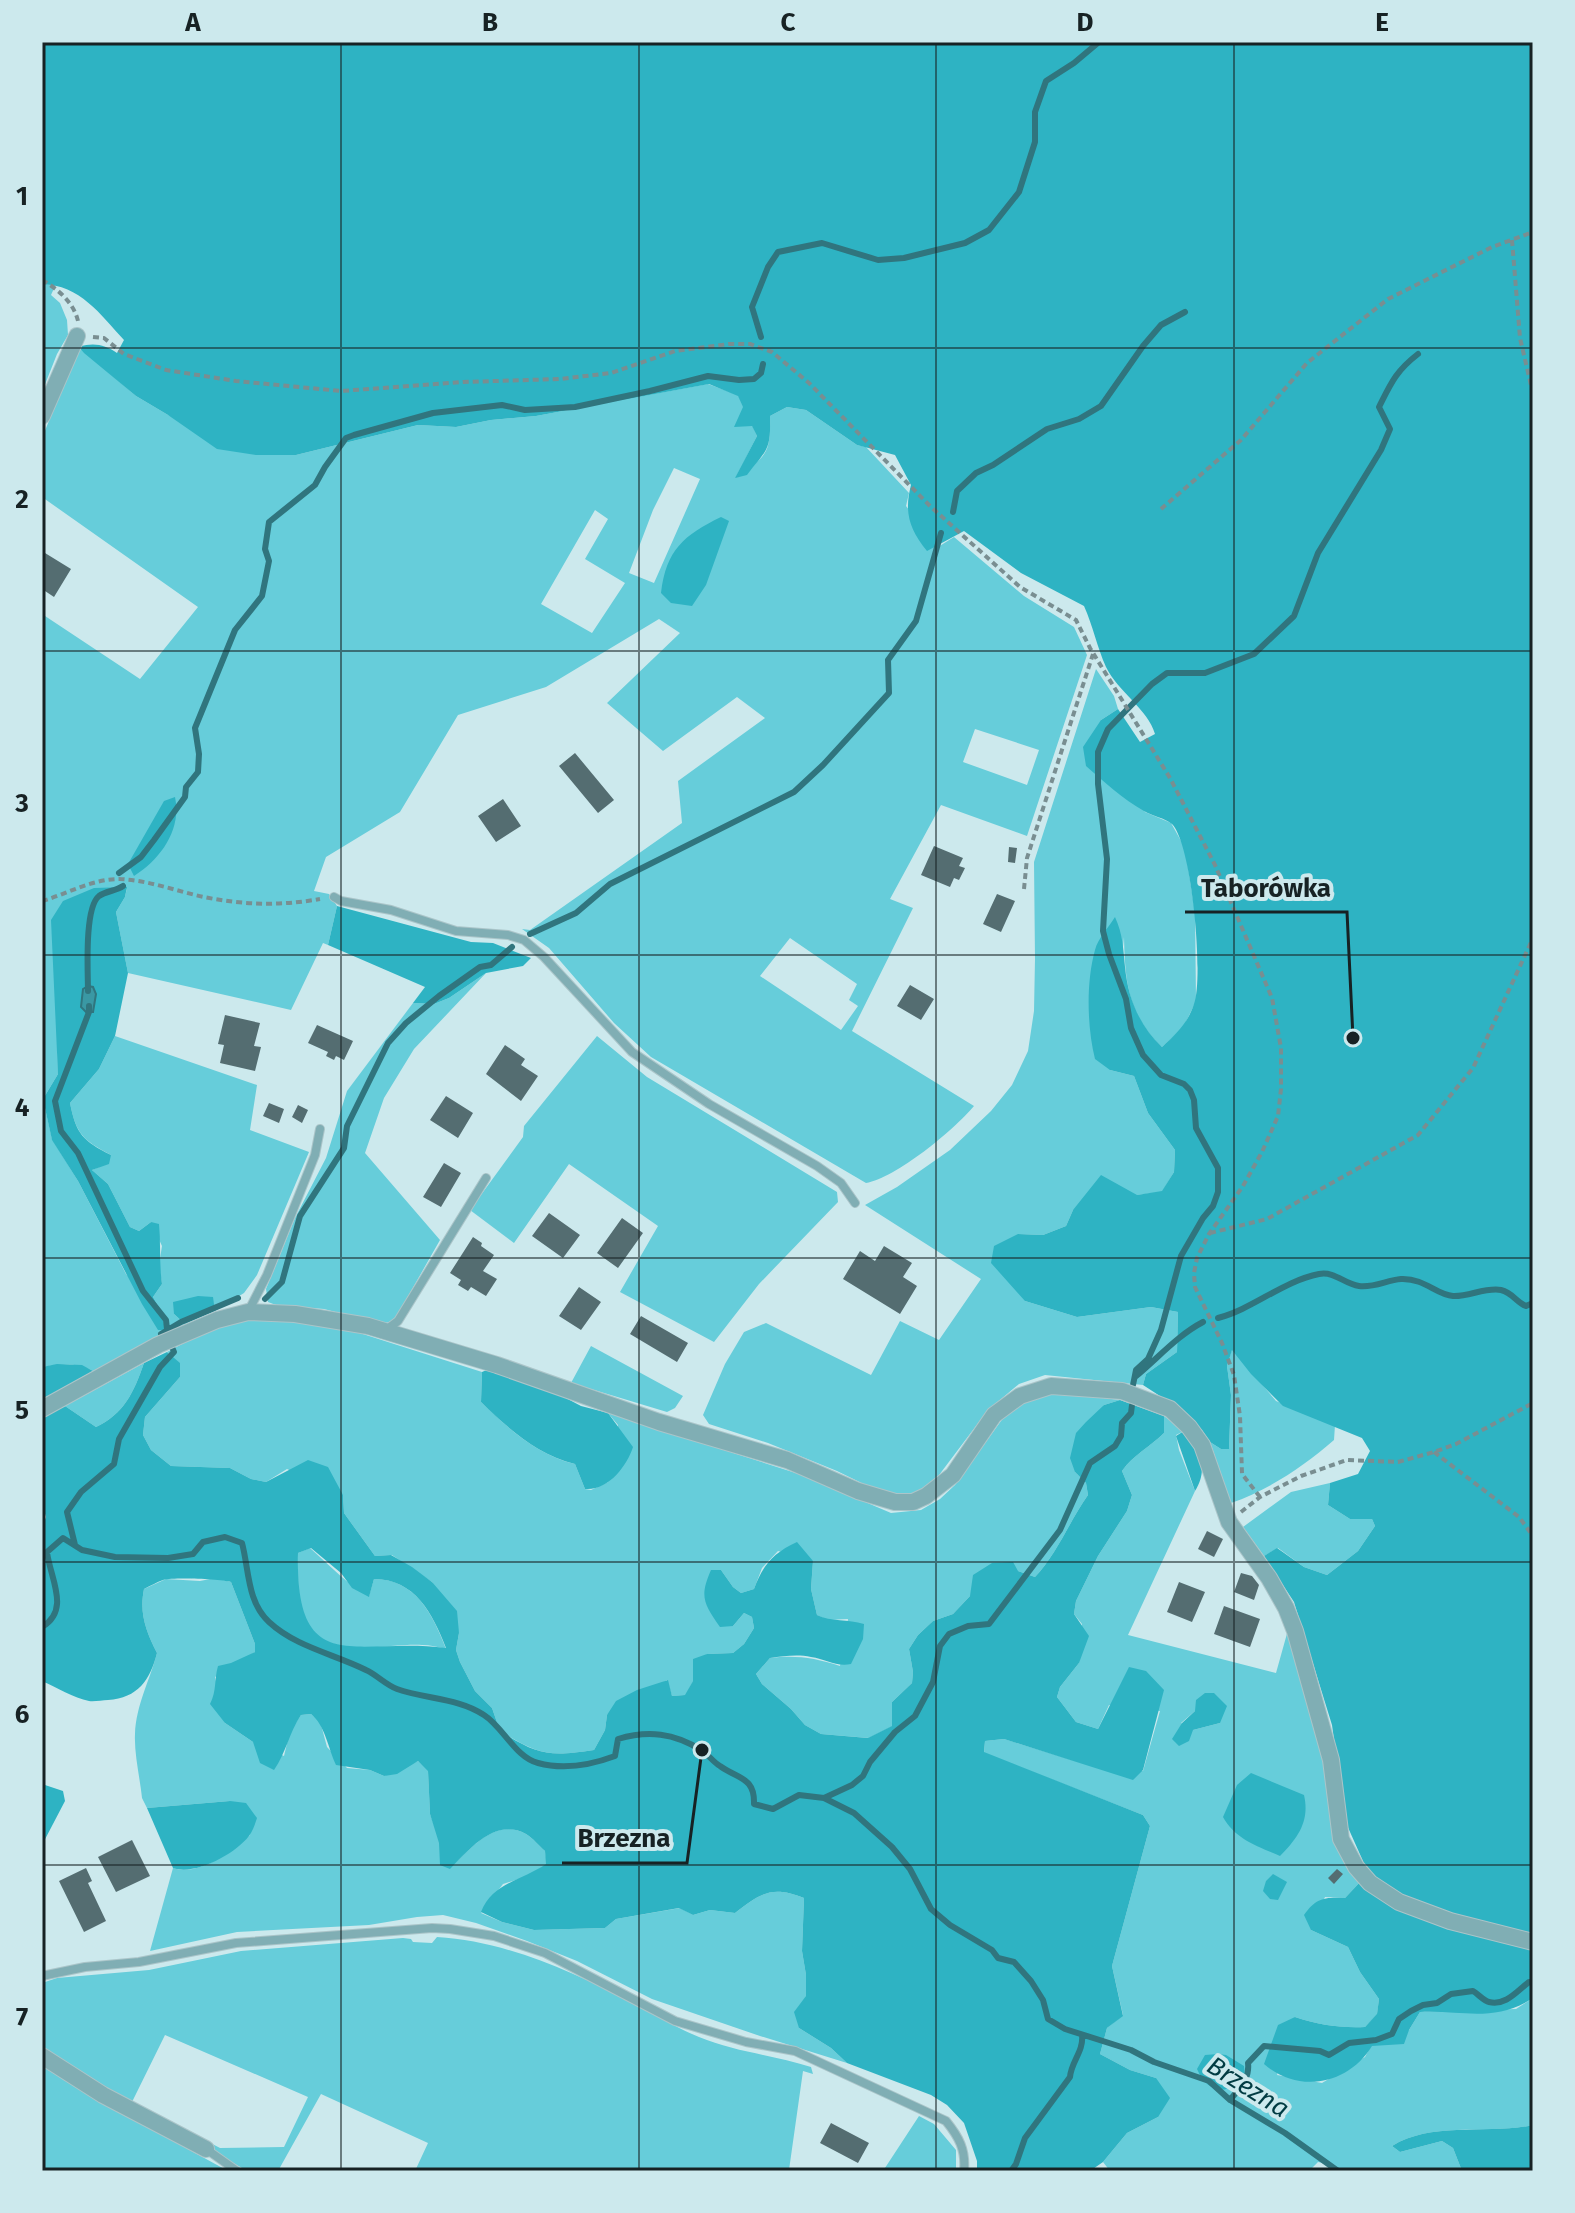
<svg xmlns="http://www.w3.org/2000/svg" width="1575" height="2213" viewBox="0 0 1575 2213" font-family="'Fira Sans',sans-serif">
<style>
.green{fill:#66cdda;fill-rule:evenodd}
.forest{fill:#2eb3c3;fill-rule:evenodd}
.water{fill:#3a98a4;stroke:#30757e;stroke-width:2}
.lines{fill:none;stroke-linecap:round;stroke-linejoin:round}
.stream{stroke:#30757e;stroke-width:6}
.building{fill:#546d71}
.service-casing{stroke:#abc5c9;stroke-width:10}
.minor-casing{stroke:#abc5c9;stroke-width:18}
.path{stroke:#798e91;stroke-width:4;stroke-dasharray:6 4;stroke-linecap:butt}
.service{stroke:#80aeb4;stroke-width:8}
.minor{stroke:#80aeb4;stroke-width:16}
.grid{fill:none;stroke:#172224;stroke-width:2;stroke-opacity:0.55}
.labels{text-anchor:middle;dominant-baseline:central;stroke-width:8;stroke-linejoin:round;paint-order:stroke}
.water-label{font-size:26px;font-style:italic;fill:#003b42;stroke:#cce9ed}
.leader{fill:none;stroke:#172224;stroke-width:3}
.callout-dot{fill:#172224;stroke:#cce9ed;stroke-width:3}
.callout-label{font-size:26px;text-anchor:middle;font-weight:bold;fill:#172224;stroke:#cce9ed;stroke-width:8;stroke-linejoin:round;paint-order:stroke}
.neatline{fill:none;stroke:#172224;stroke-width:3}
.grid-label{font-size:26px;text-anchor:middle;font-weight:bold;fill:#172224}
</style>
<rect width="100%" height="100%" fill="#cce9ed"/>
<!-- green -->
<path class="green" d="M42,284H56L51,295L60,303L67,320L68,335L57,354L42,392Z
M79,347L136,396L168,415L296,455L418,425L456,427L491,420L536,416L708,384L738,395L757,436L736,477C766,457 771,454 770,416L787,407L806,410L857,445L866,447L909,493L906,506L938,547L954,537L1024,596L1074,627L1087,655L1027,836L941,805L890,899L913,908L852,1031L974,1106C954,1130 896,1178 866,1183L651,1057L614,1023L549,948L522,929L530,930L682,823L678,781L765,718L737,697L663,751L607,703L680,633L659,619L546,687L458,715L400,812L326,857L314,891L329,894L337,906L328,945L323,943L291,1010L128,973L116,912L125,897L127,888L57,1020L58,1074L43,1099L52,1139L78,1181L126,1274L162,1313L153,1297L162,1284L159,1265L162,1246L151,1222L139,1231L130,1227L108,1184L92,1170L99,1167L111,1155C83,1140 76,1134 70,1103L99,1069L115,1036L257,1085L250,1130L309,1152L257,1275L244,1293L215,1311L212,1297L174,1314L185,1324C155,1342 123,1355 93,1371C77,1362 60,1364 42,1367V614L140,679L198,607L42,497V438ZM674,468L700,479L654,583L629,573L653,510ZM595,510L608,519L585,559L625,583L592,633L541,604ZM975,729L1039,750L1027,785L963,762ZM790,938L857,984L849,1000L858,1006L841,1030L760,976Z
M1096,669L1114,696L1118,709L1101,720L1145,812L1171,823L1185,848L1195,912L1196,1001L1183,1028L1162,1047C1128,1015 1125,981 1124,937L1110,1070L1134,1076L1148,1113L1175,1150L1174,1172L1162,1192L1137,1195L1073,1210L1066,1226L1043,1235L1018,1234L1025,1301L1077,1317L1151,1307L1178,1312L1177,1352L1146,1374L1143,1385L1045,1375L1019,1384L988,1410L930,1487L907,1495L880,1492L837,1471L768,1443L709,1424L703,1415L725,1364L744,1332L766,1323L871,1375L900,1321L939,1340L981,1279L865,1205L897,1187L950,1150L991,1111L1012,1085L1028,1051L1034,1011L1035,959L1034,862Z
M486,973L414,1049L384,1098L365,1153L440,1240L394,1321L381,1324L324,1309L276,1305L268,1302L266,1289L295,1218L326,1158L347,1091L413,1003L434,1004L449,998Z
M597,1036L647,1077L837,1192L838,1202L759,1284L714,1342L620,1292L658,1226L569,1164L514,1243L470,1210L523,1137L524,1126Z
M248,1319H277L344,1328L482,1372L481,1402C509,1429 537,1455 575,1464L585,1489L591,1490L608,1482L618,1425L608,1413L802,1475L891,1513L921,1510L940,1499L955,1485L1006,1414L1021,1403L1054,1392L1120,1400L1104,1405L1075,1472L1086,1483L1088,1495C1069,1522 1057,1554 1035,1577L1018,1571L970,1596L953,1614L933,1621L918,1635L909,1649L913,1672L912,1683L892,1702L893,1726L869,1738L821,1734L805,1725L791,1709L762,1684L756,1674L770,1658C796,1655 815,1658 840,1666L848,1619L827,1620L817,1615L811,1589L813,1561L778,1551L762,1568L754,1589L741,1593L733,1587L721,1570L733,1626L744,1613L752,1617L754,1628L744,1644L733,1653L707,1654L686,1695L672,1696L667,1680L607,1715L605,1730L594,1750C549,1757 539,1755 500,1731L492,1708L475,1691L460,1662L456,1650L459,1633L432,1582L392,1555L375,1556L344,1513L343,1495L287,1469L266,1482L251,1479L230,1468L171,1466L151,1450L143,1435L145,1417L180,1377L172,1355L167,1352L218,1325Z
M591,1346L683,1396L675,1408L667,1412L571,1383Z
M1232,1349L1276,1401L1335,1425L1334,1440C1304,1466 1269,1490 1231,1503L1210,1442L1221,1449H1229L1231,1395L1227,1366Z
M144,1363C134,1392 124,1414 96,1427L65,1406Z
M1164,1416L1184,1431L1176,1435L1179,1450L1195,1491L1128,1635L1276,1673L1288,1630C1300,1671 1316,1712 1324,1754C1333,1799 1327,1847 1361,1881L1345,1898L1325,1897L1311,1930L1348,1947L1360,1972L1379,1999L1377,2015L1365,2027C1339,2028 1319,2025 1295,2017L1277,2075L1322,2083L1365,2057L1371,2046L1409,2030L1420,2012L1516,2009L1533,1998V2125C1488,2135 1433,2121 1392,2146L1400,2152L1442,2141L1453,2148L1462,2171H1336L1328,2164L1318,2162L1309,2171H1110L1103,2162L1127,2133L1158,2117L1156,2078L1130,2070L1100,2054L1107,2028L1123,2015L1112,1966L1150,1826L1143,1815L984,1753L985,1741L1004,1739L1082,1763L1143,1771L1160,1711L1109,1705L1098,1729L1076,1722L1057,1697L1060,1687L1079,1663L1082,1624L1074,1614L1076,1601L1098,1556L1127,1511L1132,1495L1122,1471C1133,1455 1150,1447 1164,1433ZM1195,1711L1220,1723L1193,1730L1181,1723Z
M1330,1483L1328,1505L1350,1519H1372L1375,1526L1358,1551L1327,1575L1304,1567L1278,1548L1264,1556L1243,1527L1291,1492Z
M310,1548C328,1564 349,1586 369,1596L374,1579C416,1579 433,1615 446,1649C438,1647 430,1645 422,1645C385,1643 319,1663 303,1615C297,1597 298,1572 298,1553Z
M215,1578L231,1582L255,1644V1652L215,1677L225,1723L253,1742L284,1756L290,1731L301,1715L311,1714L320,1721L327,1747L347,1768L370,1770L384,1776L418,1761L428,1770L430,1814L450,1868C469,1850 496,1816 526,1834C533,1838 539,1846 545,1851L547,1864L528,1876L503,1884L481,1913L502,1922L534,1930L605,1928L616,1919L680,1908L693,1915L710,1910L735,1913C761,1893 772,1885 804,1898L802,1951L806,1975V1996L799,2028L831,2048L847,2063L760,2036L652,1999L577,1961L527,1941L476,1923L443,1915L417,1917L369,1925L237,1932L150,1951L173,1868C199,1877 231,1851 250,1835L230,1801L147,1808L142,1798C140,1778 134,1754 135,1734C136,1705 150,1680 157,1653C146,1631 139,1613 144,1589L166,1579L200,1581Z
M437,1937C506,1941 573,1972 633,2003C655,2014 676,2028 699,2037C735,2052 774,2055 811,2067L813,2074L803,2071L789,2170L791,2171H415L428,2143L321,2094L278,2171H247L42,2051V1983L57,1978L149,1970L241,1951L403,1938L411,1939L413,1942L432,1943ZM165,2035L308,2097L284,2147L220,2148L132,2102Z
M42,2066L80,2090L228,2171H42Z
M919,2116L934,2124L956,2150V2171H883Z"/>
<!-- forest -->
<path class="forest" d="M42,42H1533V1998C1494,2023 1463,2010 1420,2012L1409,2030L1404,2044L1372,2046C1348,2085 1298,2094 1264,2064L1278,2025L1295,2017C1319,2025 1339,2028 1365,2027L1377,2014L1379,1999L1360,1972L1348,1947L1311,1930L1304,1915C1316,1898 1324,1897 1345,1898L1361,1881L1367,1870L1346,1823L1332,1725L1294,1602L1264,1556L1277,1548L1304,1567L1327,1575L1358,1551L1375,1526L1372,1519H1350L1328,1505L1330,1483L1358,1474L1370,1451L1362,1438L1283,1406L1251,1374L1232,1350L1227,1366L1231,1395L1229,1449H1221L1210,1442L1202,1430L1180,1409L1143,1385L1146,1374L1177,1352L1178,1312L1151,1307L1077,1317L1025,1301L991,1263L994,1246L1018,1234L1043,1235L1066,1226L1073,1210L1101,1175L1137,1195L1162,1191L1174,1172L1175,1150L1148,1113L1134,1076L1110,1070L1095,1059C1087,1027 1086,982 1095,950C1098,938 1109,927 1115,917C1123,935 1123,947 1125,967C1128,998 1139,1025 1162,1047C1176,1034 1188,1023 1194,1004C1204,977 1192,844 1172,824C1165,818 1152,816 1144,811C1123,799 1104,782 1086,766L1083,747L1101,720L1118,709L1140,742L1155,734C1148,709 1118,692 1106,667C1097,647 1093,626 1084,606L1021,573L964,531L927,551C909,529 904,512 911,485L895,455L857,445L806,410L787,407L770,416C771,451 767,449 747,475L735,478L757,436L752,426L734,427L743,407L738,396L709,384L536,416L491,420L456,427L418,425L296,455H256L217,449L168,415L136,396L84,353L79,347C94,342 105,345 117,353L124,340C100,314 80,285 42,284Z
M721,517L729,521L706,585L692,606L671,603L661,593C666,550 684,535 721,517Z
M175,797C182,829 161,859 134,876L128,864L164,801Z
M127,887L125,897L116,912L128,973L115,1036L99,1069L70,1103C76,1134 83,1141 111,1155L109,1164L92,1170L108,1184L130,1227L139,1231L151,1222L159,1224C161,1244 159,1263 162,1284L153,1297L162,1313L165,1330H158L142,1304L78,1181L52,1140L43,1099L58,1074L51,920L63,901L94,888Z
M337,906L471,942L493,943L531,958L523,966L486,973L449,998L434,1004L413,1003L425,987L328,945Z
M198,1296L213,1297L215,1311L185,1324L174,1314L173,1302Z
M167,1352L180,1363V1377L145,1417L143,1435L151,1450L171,1466L230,1468L251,1479L266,1482L308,1460L328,1467L343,1495L344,1513L375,1556L391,1555L412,1567L432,1582L457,1611L459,1633L456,1650L460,1662L475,1691L492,1708L500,1731C538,1755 549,1757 594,1750L605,1730L607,1715L616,1701L637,1690L668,1680L672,1696L685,1695L693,1681V1659L707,1654L733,1653L744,1644L754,1628L752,1617L744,1613L733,1626L720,1627C704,1604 699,1597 711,1570H721L733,1587L741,1593L754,1589C763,1565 773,1553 797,1542L813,1561L811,1589L817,1615C831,1622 848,1619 864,1624L863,1639L851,1664C836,1667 826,1659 811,1657C798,1654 784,1656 770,1658L756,1674L762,1684L791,1709L805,1725L821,1734L868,1738L892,1726V1702L912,1683L913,1672L909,1649L918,1635L933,1621L953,1614L970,1596L973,1575L992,1563L1013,1562L1018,1571L1035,1577C1057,1554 1069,1522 1088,1495L1086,1483L1075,1472L1070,1458L1076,1433L1086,1422L1104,1405L1120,1400L1164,1416V1433C1150,1447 1133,1455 1122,1471L1132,1495L1127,1511L1098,1556L1076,1601L1074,1614L1089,1636L1079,1663L1060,1687L1057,1697L1076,1722L1098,1729L1129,1667L1146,1671L1164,1690L1143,1770L1133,1780L1004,1739L985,1741L984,1752L1143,1815L1150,1826L1112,1966L1123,2016L1107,2028L1100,2054L1130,2070L1156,2078L1170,2098L1158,2117L1127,2133L1103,2162L1090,2171H977V2161L964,2123L947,2105L931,2095L847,2063L831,2048L799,2028L794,2012L806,1996V1975L802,1951L804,1898C772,1885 761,1893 735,1913L710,1910L693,1915L679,1908L616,1919L605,1928L534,1930L502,1922L481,1912C492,1883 523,1880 546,1864L545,1851C539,1846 533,1838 526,1834C495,1817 469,1850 450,1869L440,1865L439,1843L430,1814L428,1771L418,1761L397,1774L384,1776L370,1770L336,1765C328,1748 325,1725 311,1714L301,1715C289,1733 286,1753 274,1770L260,1763L253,1742L225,1723L210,1704C217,1690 214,1680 218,1666L231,1663L255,1652V1644L231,1582C220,1579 174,1577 163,1580C157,1582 150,1586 144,1589C139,1613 146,1631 157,1653C150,1680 138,1698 108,1700C102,1700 94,1702 89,1701C74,1698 56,1687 42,1681V1528L46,1517L42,1504V1417L65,1406L96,1427C124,1414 134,1392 144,1363ZM311,1548L341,1573L352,1588L369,1597L374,1579C415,1579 433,1614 446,1648C358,1636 295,1682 298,1553Z
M57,1364L82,1365L93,1371L42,1400V1367Z
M489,1369L562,1396L581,1406L608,1413L633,1447C627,1466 608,1491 585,1489L575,1464C536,1454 509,1429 481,1402L482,1372Z
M1184,1431C1200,1451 1209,1468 1195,1491L1176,1436Z
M1205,1693H1214L1227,1706L1220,1723L1193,1730L1189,1741L1179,1746L1172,1739L1182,1723L1195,1711L1196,1700Z
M1251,1773L1304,1795C1310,1821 1298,1838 1280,1856C1257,1846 1235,1839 1223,1817L1237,1785Z
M42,1784L63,1791L65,1801L42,1845Z
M230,1801L246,1803L257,1818C255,1824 253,1831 249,1836C235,1854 195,1876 173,1868L147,1808Z
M1273,1874L1287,1882L1278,1900L1270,1899L1263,1891L1266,1881Z
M1218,2054L1226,2055L1244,2066L1245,2078C1227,2096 1207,2093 1197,2069L1205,2055Z
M1533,2125V2171H1462L1453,2148L1442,2141L1400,2152L1392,2146C1433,2121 1487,2135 1533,2125Z"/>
<!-- water -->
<path class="water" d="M88,986L93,987L96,994L93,1012H86L81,1007L83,989Z"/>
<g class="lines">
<!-- stream -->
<path class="stream" d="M761,337L752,307L768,267L778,252L822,243L878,260L904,258L965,243L989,230L1019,192L1035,142V112L1046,81L1074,63L1099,42
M953,512L957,491L976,473L993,465L1047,429L1079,419L1101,406L1143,346L1161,325L1185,312
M119,873L141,857L154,840L185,797L186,787L198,772L199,754L195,728L235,630L262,596L269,561L265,549L269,522L315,485L325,467L346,438L354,435L433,413L502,405L525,410L575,407L650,391L708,376L739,380L754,379L761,373L763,364
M530,934L576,913L610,884L794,792L823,765L889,693L888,660L916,621L941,533
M88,991C88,973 84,908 99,896C106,891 116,891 123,886
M89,1006V1012L55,1101L61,1131L78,1153L143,1291L166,1320L167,1329
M265,1299L282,1282L300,1216L344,1148L347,1126L388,1043L406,1023L439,996L480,967L491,965L512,947
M1218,1318C1253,1309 1283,1281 1319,1274C1335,1271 1344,1284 1359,1286C1374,1288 1387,1280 1401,1279C1425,1278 1436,1295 1453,1296C1468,1297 1486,1287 1501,1290C1513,1293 1516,1302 1526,1306L1533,1303
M161,1334L181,1322L238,1298
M1135,1377C1158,1358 1178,1335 1203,1322
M1133,1385L1136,1370L1148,1359L1161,1330L1181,1256L1203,1218L1213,1206L1218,1192V1168L1196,1128L1194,1100L1190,1090L1184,1084L1161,1075L1143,1055L1131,1028L1126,999L1109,954L1103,931L1107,859L1098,784V752L1108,729L1152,684L1167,673H1205L1254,654L1294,616L1318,553L1381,450L1390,429L1379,407C1391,383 1396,371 1418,354
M75,1545L67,1512L81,1492L114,1464L119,1439L160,1367L174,1352L172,1347
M42,1627C71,1610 50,1578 47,1552L63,1538L82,1550L115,1557L168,1558L193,1554L203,1542L225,1537L242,1543C249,1569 247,1602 269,1622C296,1647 334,1654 366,1670C377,1675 386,1685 397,1689C425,1699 459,1698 484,1715C503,1727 516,1758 538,1763C564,1770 591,1765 615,1756L618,1739C648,1730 674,1733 701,1750C708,1754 713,1762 720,1766C738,1779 755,1777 754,1804L773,1809L799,1795L824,1798L854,1813L892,1847L910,1869L931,1909L950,1925L992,1950L998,1958L1014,1962L1031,1981L1043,2000L1048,2019L1065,2029L1131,2050L1154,2062L1209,2081L1230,2100L1285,2133L1338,2171
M824,1798L852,1785L863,1776L870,1762L895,1732L915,1716L933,1682L940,1646L949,1634L968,1626L989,1624L1060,1530L1090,1463L1115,1446L1121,1436L1122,1423L1131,1413L1132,1405
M1230,2100C1239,2088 1250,2080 1248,2063L1264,2046L1320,2051L1329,2055L1349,2043L1376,2040L1392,2034L1399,2019L1411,2011L1423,2005L1437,2003L1451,1994L1473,1991C1478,1994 1484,2001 1489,2002C1506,2006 1517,1991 1529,1982H1533
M1011,2171L1016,2164L1025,2138L1070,2077C1071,2062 1084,2051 1082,2035"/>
</g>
<!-- building -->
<path class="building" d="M45,553L71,569L54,597L42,589V559Z
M575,753L614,800L598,813L559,766Z
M503,799L521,826L496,842L478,816Z
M934,846L963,858L959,866L965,868L959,880L954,878L950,887L921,875Z
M1009,847L1017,848L1015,863L1008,862Z
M997,894L1015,901L1001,932L983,924Z
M910,985L934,999L921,1020L897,1006Z
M225,1015L260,1023L254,1046L261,1047L255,1071L220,1063L224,1045L218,1044Z
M317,1025L353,1041L344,1060L336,1056L334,1060L326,1056L328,1052L308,1043Z
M505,1045L525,1059L521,1065L538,1076L521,1101L486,1074Z
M446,1096L473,1113L458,1138L430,1120Z
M269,1103L284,1109L279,1123L263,1116Z
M298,1105L308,1110L302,1123L292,1117Z
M444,1163L461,1173L441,1207L423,1197Z
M549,1213L580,1235L563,1258L532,1236Z
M622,1218L643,1233L618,1268L597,1253Z
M473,1237L482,1243L481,1246L494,1255L483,1271L497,1279L486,1296L471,1287L468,1291L458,1285L461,1280L450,1273Z
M884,1246L912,1263L903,1277L917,1286L900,1314L843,1279L860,1251L875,1261Z
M579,1287L601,1302L581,1330L559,1316Z
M641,1316L688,1343L677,1362L630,1334Z
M1207,1531L1223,1539L1214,1557L1198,1549Z
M1241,1573L1252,1576L1259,1585L1254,1600L1234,1592Z
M1179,1582L1205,1592L1192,1622L1167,1612Z
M1224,1606L1260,1619L1250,1647L1214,1634Z
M132,1840L150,1876L116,1892L98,1857Z
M86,1868L92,1881L88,1883L106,1921L84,1932L59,1881Z
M1337,1869L1343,1874L1334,1884L1328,1878Z
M831,2123L869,2143L858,2163L820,2143Z"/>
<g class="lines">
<!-- service casing -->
<g class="service-casing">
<path id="service" d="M334,897L341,901L391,910L456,931L508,935L524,940L544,957L632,1052L709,1104L817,1166L841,1183L855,1203
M248,1312L267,1275L315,1155L320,1129
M386,1330L398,1321L486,1178
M42,1976L85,1967L139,1962L236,1943L432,1928L450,1929L494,1936L545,1953L675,2021L746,2042L795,2051L946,2121C959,2137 966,2150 964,2171
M206,2149L237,2171"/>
</g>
<!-- minor casing -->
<g class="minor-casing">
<path id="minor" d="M42,416L77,336
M42,1409L158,1345L217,1320L248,1312L295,1314L368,1326L497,1365L659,1422L787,1460L858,1491L895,1502H913L926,1496L953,1475L994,1415L1020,1396L1051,1386L1122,1391L1170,1409L1189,1427L1202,1445L1229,1522L1269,1578L1286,1608L1295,1631L1331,1760L1341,1839L1356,1867L1370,1883L1399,1902L1450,1921L1533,1942
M42,2056L103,2095L206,2149"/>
</g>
<!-- path -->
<path class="path" d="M1512,240L1520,338L1533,394
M42,280C58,289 74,303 78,321
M93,337L104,338L124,354L166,370L236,381L341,391L463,382L560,379L611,373L675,351L729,344H750L772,352L809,383L930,506L1020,587L1076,620L1090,648L1170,778L1215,865L1272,998L1281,1048V1089L1278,1116L1262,1152L1243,1186L1209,1234L1197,1258L1194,1273L1195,1287L1222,1343L1234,1375L1240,1416L1242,1474L1260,1497
M1161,509L1241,440L1307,363L1388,299L1492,247L1533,232
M1024,889L1027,858L1093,654
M42,901C67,894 92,879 119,879C148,880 176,891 204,897C243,905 281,906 320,899
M1210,1233L1267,1219L1418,1135L1473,1068L1533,938
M1434,1452L1519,1517L1533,1536
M1241,1512L1260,1497L1301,1476L1347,1460L1398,1462L1434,1452L1456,1444L1533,1403"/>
<!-- service -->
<use href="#service" class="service"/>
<!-- minor -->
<use href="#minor" class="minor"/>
</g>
<!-- grid -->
<path class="grid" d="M341,42V2171M639,42V2171M936,42V2171M1234,42V2171M42,348H1533M42,651H1533M42,955H1533M42,1258H1533M42,1562H1533M42,1865H1533"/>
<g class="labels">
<!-- water labels -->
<g class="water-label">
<text transform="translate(1248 2087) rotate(32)">Brzezna</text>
</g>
</g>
<!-- callouts -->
<path class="leader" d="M1353 1038L1347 912H1185M702 1750L687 1863H562"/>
<g class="callout-dot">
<circle cx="1353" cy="1038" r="8"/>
<circle cx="702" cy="1750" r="8"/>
</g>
<g class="callout-label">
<text x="1266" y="897">Taborówka</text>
<text x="624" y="1847">Brzezna</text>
</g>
<!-- border -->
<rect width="1575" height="2213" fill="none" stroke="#cce9ed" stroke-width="88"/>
<rect x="44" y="44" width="1487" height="2125" class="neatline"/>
<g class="grid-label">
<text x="193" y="31">A</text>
<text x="490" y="31">B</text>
<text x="788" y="31">C</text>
<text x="1085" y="31">D</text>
<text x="1382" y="31">E</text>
<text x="22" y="205">1</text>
<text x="22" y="508">2</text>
<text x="22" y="812">3</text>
<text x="22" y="1116">4</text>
<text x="22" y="1419">5</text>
<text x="22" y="1723">6</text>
<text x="22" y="2026">7</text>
</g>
</svg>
